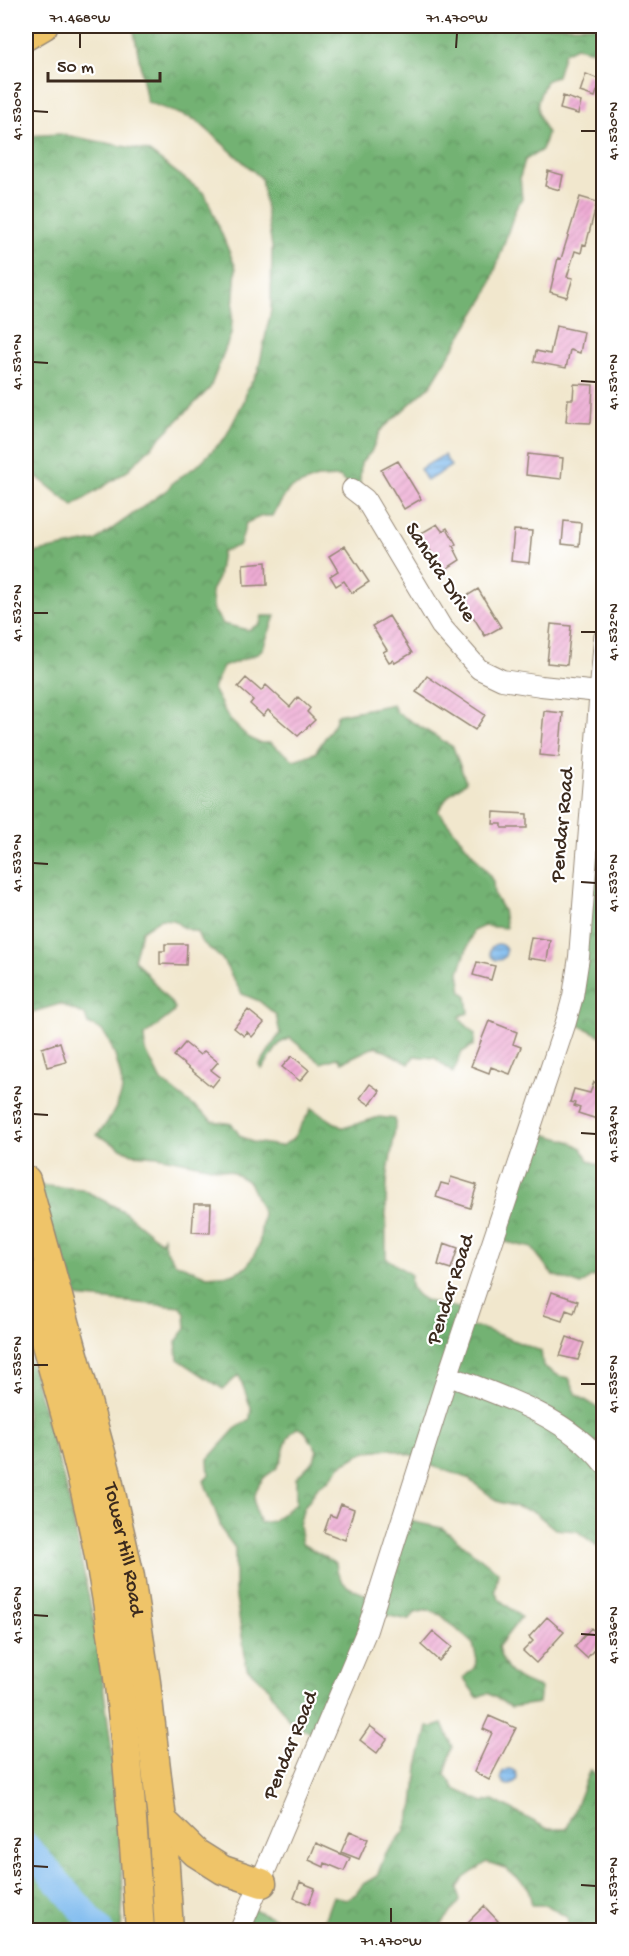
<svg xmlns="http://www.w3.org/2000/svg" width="629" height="1956" viewBox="0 0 629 1956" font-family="'Gochi Hand',sans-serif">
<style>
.forest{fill:url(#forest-crowns);stroke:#576e48;stroke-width:1.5;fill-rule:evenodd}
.water{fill:url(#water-rules);stroke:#5b7286;stroke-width:1.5}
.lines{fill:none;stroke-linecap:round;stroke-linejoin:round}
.river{stroke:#7bb9ee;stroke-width:27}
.building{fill:url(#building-hatch)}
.minor-casing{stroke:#968876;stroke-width:22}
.highway-casing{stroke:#968876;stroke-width:31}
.minor{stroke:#fff;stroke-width:20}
.highway{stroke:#efc469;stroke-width:28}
.ticks{fill:none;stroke:#3b2a1e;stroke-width:2}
.labels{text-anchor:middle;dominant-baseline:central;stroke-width:4.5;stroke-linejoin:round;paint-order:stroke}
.street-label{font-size:21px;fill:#3b2a1e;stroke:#fff}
.neatline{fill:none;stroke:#3b2a1e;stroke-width:2}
.ticks-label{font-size:15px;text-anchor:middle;fill:#3b2a1e}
</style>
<defs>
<pattern id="forest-crowns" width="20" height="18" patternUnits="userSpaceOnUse" patternTransform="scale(1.5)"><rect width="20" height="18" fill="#73b273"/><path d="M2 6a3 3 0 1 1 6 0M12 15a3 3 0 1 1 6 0" fill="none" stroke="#60915e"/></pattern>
<pattern id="water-rules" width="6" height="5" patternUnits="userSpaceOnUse" patternTransform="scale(1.5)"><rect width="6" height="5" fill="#7bb9ee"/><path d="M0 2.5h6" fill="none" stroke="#6697c0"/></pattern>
<pattern id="building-hatch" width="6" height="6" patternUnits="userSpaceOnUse" patternTransform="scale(1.5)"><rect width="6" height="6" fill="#eeacd4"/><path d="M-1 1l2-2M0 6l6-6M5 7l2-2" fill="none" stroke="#cd94b6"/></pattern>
</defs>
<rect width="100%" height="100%" fill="#fff"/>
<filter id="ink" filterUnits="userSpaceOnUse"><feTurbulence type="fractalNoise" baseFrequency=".0167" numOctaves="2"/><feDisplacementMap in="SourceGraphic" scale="12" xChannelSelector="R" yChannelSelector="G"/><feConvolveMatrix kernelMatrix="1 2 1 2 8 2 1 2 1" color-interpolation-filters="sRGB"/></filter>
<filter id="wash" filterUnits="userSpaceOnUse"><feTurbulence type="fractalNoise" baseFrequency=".008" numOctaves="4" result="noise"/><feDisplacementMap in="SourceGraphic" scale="24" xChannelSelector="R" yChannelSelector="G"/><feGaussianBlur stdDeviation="1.35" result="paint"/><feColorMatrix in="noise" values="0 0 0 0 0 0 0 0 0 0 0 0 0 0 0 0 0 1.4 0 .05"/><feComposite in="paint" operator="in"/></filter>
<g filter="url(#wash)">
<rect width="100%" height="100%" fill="#f1e7cd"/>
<!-- forest -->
<path class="forest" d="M133,26H603V53L576,47L564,53L557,76L546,81C534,107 535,107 547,133L542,150L525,160L520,177L522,199L516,208L487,294L431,385L380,431L371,452L361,463L359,494L352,490L340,477L317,478L289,489L272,516H262L246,523L240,545L222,552L218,578L211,591L214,611L223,624L248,630L260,624L262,616H275L263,648L257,654L223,667L213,689L229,719L248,737L259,743H270L294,760L315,753L335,723L337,715L393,704L396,712L453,747L466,782L449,795L438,811L485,869L493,881L494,895L503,910L506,928L484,926L473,931L459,972L462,992L467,996L469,1013L462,1015L459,1018L475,1034L474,1045L462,1052L453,1073L435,1058L414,1056L409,1064L376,1046L342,1062L337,1058L321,1063L290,1038L280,1043L262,1069L259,1066L280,1033L276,1015L259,1001L242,994L222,959L201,941L197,932L182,927L174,920L160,919L142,931L134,959L175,1008L173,1013L144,1036L145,1049L161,1081L213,1121L232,1124L240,1136L252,1142L281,1146L292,1140L312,1108L341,1127H347L379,1117L395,1119C396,1140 388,1162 387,1183C385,1208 386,1233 386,1258L411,1275C405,1305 448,1305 469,1310L468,1327L481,1328L541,1351L543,1366L559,1376L569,1378L577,1395L603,1411V1550L577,1531L555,1529L534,1512L499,1502L467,1478L424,1463L415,1456L391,1449L367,1451L341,1465L329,1480L319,1486L304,1507L299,1525L302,1544L336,1563C338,1587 352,1589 372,1597L405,1520L442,1528L498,1572L495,1591L500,1600L521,1617L498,1647C504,1672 516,1681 541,1688L539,1703L511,1707L488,1693L477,1697L463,1678L474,1668L477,1660L473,1644L441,1615L428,1610L415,1613L409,1620L375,1613L314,1735L290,1721L266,1685L247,1668L235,1591V1548L223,1532L204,1481L209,1475L208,1459L235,1429L250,1419L251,1408L239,1375L223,1389L178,1359L176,1342L186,1328L185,1314L181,1307L65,1296L35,1185L82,1189L123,1211L161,1242L163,1237L165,1248L174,1262L207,1276L232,1274L247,1267L259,1246L263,1213L249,1182L230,1171L158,1156L132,1154L97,1135C107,1124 116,1110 121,1095C125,1081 112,1040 101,1030C97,1027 92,1026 88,1024L85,1015L60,1004L26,1014V554L95,541L168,489L173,482L198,465L225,438L244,401L247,389L258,372L271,310L272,247L261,178L196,120L147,102ZM297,1428L304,1430L317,1450L314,1460L296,1478V1503L272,1521L260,1523C253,1508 251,1493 263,1479C267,1474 275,1471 278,1466C287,1451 281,1440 297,1428Z
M60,134L148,151L205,194L236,268L231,334L210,388L126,472L73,506L26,468V136Z
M603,651V1037L567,1019Z
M533,1131L569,1141L582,1148L588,1160L603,1167V1275L591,1277L581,1285L553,1275L532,1248L497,1240Z
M26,1347L67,1491L96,1632L116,1782L123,1896L121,1930H26Z
M443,1724L453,1747L445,1774L455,1789L483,1802L493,1800L548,1829H567L590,1769L603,1782V1930H567L568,1918L547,1905H532L528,1887L505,1868L487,1862L464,1878L458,1888L460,1901L437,1930H237L249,1907C276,1918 296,1934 325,1918L333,1896L347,1899L356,1894L363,1884L377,1876L385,1855L404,1832L414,1805L418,1767L428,1727H434Z"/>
<!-- water -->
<path class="water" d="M444,455L451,466L427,481L420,469Z
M490 952a8 8 0 1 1 16 0a8 8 0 1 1-16 0Z
M501 1777a8 8 0 1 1 16 0a8 8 0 1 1-16 0Z"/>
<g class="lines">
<!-- river -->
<path class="river" d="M26,1846L100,1930"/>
</g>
<g id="blocks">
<!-- building -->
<path class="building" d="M586,74L601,80L595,97L580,92Z
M563,96L581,102L578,114L560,109Z
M548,171L563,175L560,190L545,186Z
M580,197L597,202L586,245L583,244L581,253L575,251L567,277L573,278L567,297L550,292L558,258L561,259Z
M556,326L584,332L580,353L570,350L566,368L534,362L536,351L550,354Z
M574,384L593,385L591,423L566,422L568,399H573Z
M528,454L563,458L561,479L526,475Z
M398,461L421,499L404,509L381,470Z
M564,521L581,523L579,546L562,544Z
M437,524L442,531L447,528L456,544L453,546L460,560L443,571L420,534Z
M514,530L532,531L529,563L511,561Z
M345,546L369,582L352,593L344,581L336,586L330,576L338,571L329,556Z
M266,562L267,585L244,586L243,564Z
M478,589L501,627L485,636L462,599Z
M389,616L412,653L395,663L393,660L389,662L383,652L387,650L372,626Z
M551,624L571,626L567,665L547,663Z
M427,676L485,715L475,730L416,692Z
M246,678L261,691L266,685L290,707L298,697L310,708L307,712L315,720L298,736L268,710L263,716L250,704L253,700L238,687Z
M544,711L563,713L559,757L540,755Z
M494,812L527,814V828H502V824H493Z
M531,937L550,940L547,961L527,958Z
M165,944H187L186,965L160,964V951H165Z
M477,962L495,966L491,980L473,975Z
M248,1010L264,1023L252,1037L247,1032L244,1036L234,1028Z
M489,1021L517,1032L513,1044L521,1047L510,1074L491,1067L489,1073L471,1066Z
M60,1042L66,1062L47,1067L42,1048Z
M185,1043L200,1055L204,1051L218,1062L211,1070L220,1077L212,1087L174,1056Z
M292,1056L309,1070L300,1081L282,1067Z
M594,1082L603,1085V1100L597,1119L578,1113L580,1108L574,1106L575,1103L570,1102L574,1089L590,1093Z
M370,1084L380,1091L370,1105L360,1098Z
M451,1177L477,1185L470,1208L436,1197L441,1183L449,1185Z
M194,1204H211L210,1233L192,1232Z
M444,1243L458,1248L451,1269L438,1265Z
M552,1292L578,1301L574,1313L566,1310L562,1321L544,1315Z
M567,1337L584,1343L578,1360L560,1356Z
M341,1504L354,1509L345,1540L324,1532L330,1515L336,1517Z
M547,1617L564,1632L536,1663L523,1651L533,1641L529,1637Z
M591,1628L603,1639L587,1658L575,1647Z
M433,1631L452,1647L439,1661L421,1645Z
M489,1716L516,1728L489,1780L474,1772L492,1733L483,1729Z
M370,1726L387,1739L377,1753L360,1740Z
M350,1831L368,1839L359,1859L341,1852Z
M316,1843L350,1858L344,1871L325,1863L324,1867L309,1860Z
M300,1882L315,1888L309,1904L294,1898Z
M484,1906L498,1921L489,1930H460Z"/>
</g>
</g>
<g filter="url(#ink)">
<use href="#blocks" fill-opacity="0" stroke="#968876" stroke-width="1.5"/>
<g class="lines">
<!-- minor casing -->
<g class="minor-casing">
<path id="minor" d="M352,489L365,499L441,626L479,669L502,680L541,686L599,692
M449,1376C502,1396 568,1417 604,1464
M240,1930L367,1630L444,1387L566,1022L573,996L579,957L604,638"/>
</g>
<!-- highway casing -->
<g class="highway-casing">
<g id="highway">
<path d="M26,36L43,26"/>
<path id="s1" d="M26,1180L106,1471L130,1577L146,1682L162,1820L169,1930"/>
<path d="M26,1274C54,1374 85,1475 103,1578C124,1694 132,1813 140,1930"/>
<path d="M162,1820L196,1853L223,1870L262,1883"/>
</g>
</g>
<!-- minor -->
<use href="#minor" class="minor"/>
<!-- highway -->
<use href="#highway" class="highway"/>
</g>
</g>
<!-- ticks -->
<path class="ticks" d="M80,48V33M456,48L457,33M33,111L48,112M581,131H596M33,362L48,363M581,381L596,382M33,613H48M581,632H596M33,863L48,864M581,882L596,883M33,1114L48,1115M581,1133L596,1134M33,1365H48M581,1384H596M33,1615L48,1616M581,1634L596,1635M33,1866L48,1867M581,1885L596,1886M391,1923V1908"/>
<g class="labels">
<!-- street labels -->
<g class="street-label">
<text transform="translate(439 573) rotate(57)">Sandra Drive</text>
<text transform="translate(564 825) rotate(-85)">Pendar Road</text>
<text transform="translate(452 1290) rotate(-72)">Pendar Road</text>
<text stroke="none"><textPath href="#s1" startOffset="382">Tower Hill Road</textPath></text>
<text transform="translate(292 1746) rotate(-68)">Pendar Road</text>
</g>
</g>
<!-- margin -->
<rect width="629" height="1956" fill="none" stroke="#fff" stroke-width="66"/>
<!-- scale -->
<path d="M48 72v9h112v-9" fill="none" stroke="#3b2a1e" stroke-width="3"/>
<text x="57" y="72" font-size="18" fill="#3b2a1e" stroke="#ffffff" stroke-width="4.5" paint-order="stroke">50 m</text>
<rect x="33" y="33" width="563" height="1890" class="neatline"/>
<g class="ticks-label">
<text x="80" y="22">71.468°W</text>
<text x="457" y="22">71.470°W</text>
<text transform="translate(16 111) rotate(-90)" y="5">41.530°N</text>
<text transform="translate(612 131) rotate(-90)" y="5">41.530°N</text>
<text transform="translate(16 362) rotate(-90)" y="5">41.531°N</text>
<text transform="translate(612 382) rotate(-90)" y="5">41.531°N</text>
<text transform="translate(16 613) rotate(-90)" y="5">41.532°N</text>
<text transform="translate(612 632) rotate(-90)" y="5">41.532°N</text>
<text transform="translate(16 863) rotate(-90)" y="5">41.533°N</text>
<text transform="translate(612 883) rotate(-90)" y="5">41.533°N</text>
<text transform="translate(16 1114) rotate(-90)" y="5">41.534°N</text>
<text transform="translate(612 1134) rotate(-90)" y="5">41.534°N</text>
<text transform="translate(16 1365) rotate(-90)" y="5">41.535°N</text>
<text transform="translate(612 1384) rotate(-90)" y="5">41.535°N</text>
<text transform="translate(16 1615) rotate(-90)" y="5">41.536°N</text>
<text transform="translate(612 1635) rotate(-90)" y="5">41.536°N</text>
<text transform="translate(16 1866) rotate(-90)" y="5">41.537°N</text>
<text transform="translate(612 1886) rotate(-90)" y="5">41.537°N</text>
<text x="391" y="1945">71.470°W</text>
</g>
</svg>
